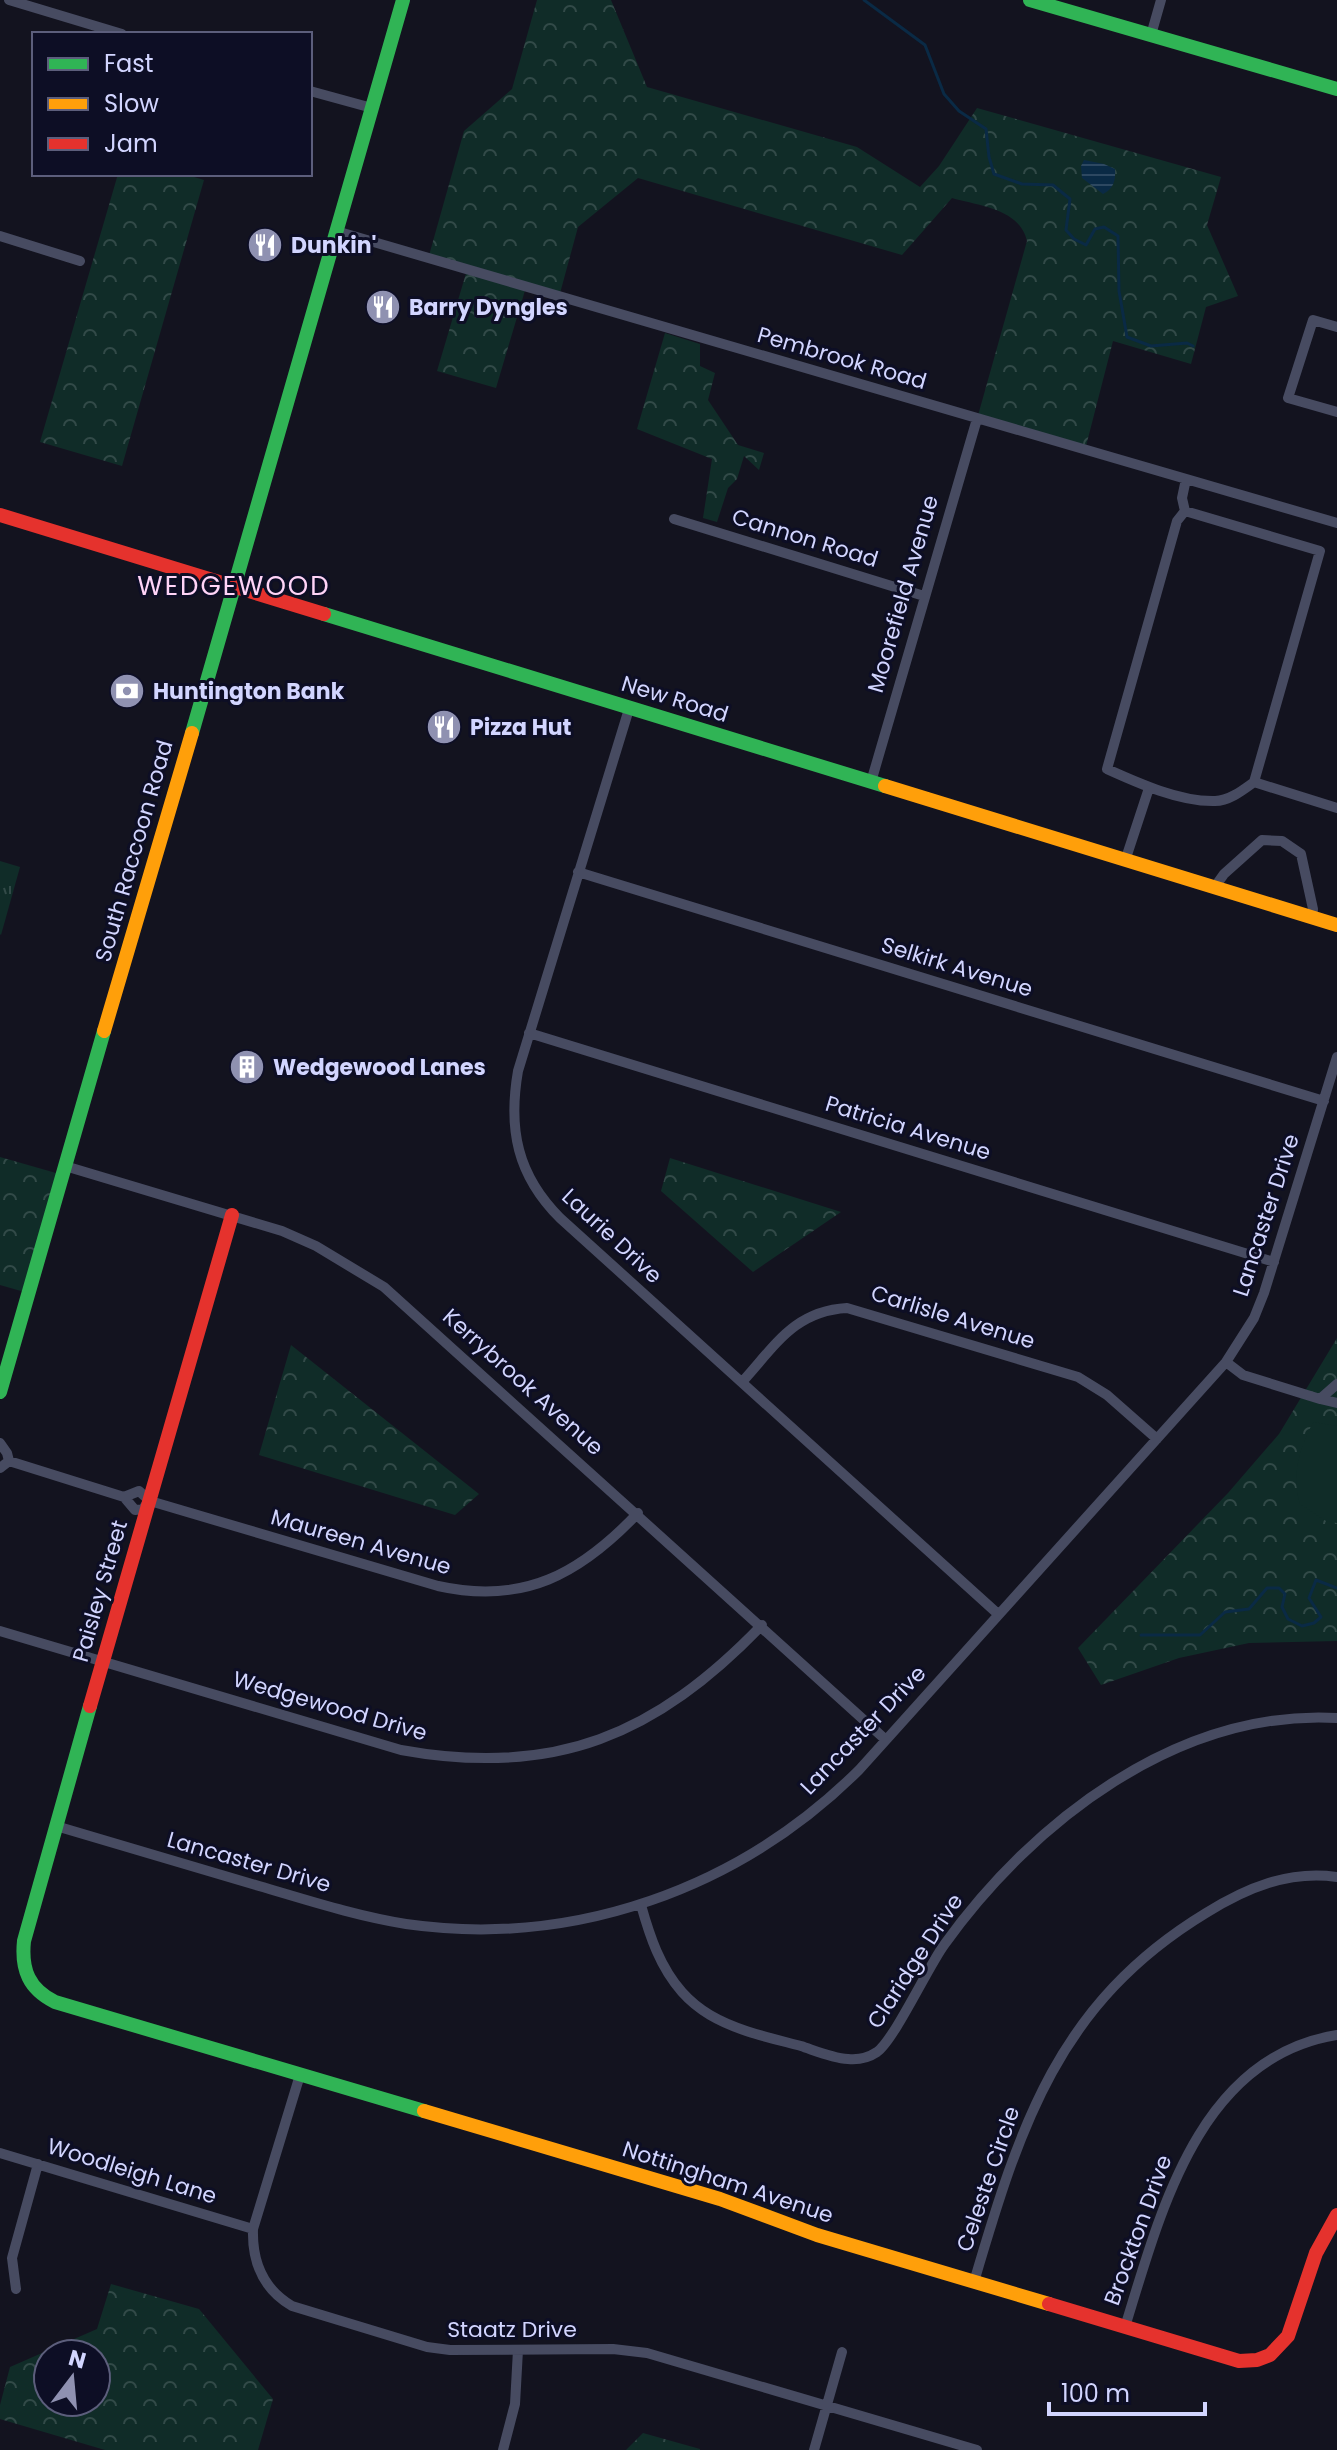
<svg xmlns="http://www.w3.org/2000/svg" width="1337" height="2450" viewBox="0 0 1337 2450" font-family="Poppins,sans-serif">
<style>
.grass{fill:url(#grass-tufts)}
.forest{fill:url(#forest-crowns);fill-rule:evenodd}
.garden{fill:#102c28}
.water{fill:url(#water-rules)}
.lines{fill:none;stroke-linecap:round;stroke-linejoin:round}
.stream{stroke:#0a2a45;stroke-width:3}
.street{stroke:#474b61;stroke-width:10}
.fast{stroke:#30b455;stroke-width:14}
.slow{stroke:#ff9f0a;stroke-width:14}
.jam{stroke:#e5322d;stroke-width:14}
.labels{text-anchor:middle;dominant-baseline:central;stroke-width:6;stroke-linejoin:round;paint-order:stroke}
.poi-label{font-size:22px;font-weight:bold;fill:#d2d5ff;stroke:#0d0e25;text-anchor:start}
.street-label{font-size:22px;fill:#d2d5ff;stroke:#0d0e25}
.quarter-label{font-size:26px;letter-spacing:2px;fill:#ffd4f7;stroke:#0d0e25}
</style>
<defs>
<pattern id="grass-tufts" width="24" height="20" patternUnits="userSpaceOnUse" patternTransform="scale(2)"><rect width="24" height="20" fill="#102c28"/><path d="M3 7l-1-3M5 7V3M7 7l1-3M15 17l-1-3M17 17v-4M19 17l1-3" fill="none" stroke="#324a48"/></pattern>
<pattern id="forest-crowns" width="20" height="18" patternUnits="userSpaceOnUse" patternTransform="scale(2)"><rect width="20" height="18" fill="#102c28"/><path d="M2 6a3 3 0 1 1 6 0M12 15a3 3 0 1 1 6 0" fill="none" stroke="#324a48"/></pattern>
<pattern id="water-rules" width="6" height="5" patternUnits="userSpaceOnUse" patternTransform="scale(2)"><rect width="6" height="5" fill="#0a2a45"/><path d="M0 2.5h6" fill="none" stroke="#2d4861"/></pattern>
</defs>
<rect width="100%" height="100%" fill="#13131f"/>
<!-- grass -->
<path class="grass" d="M0,861L20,867L1,935L0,934Z"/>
<!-- forest -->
<path class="forest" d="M537,0H611L647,87L857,147L920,187L939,166L977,108L1221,177L1207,225L1238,296L1206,307L1191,364L1113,341L1085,450L977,419L1027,241C1020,209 980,206 952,198L902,255L638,178L578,227L559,297L526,287L496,388L437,371L467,270L428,259L464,131L512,89Z
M118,174H184L204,180L122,466L40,442Z
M665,333L700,344V366L715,373L708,400L738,445L764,453L759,470L744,456L737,479L728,488L717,522L703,518L712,459L637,429Z
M0,1157L63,1175L28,1293L0,1285Z
M670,1158L841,1212L753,1272L661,1191Z
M1337,1338V1641L1249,1643L1179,1658L1101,1685L1078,1648L1228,1493L1279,1434Z
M291,1345L479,1494L455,1515L259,1455Z
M111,2284L199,2309L273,2399L258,2450H105L0,2419V2405L10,2367L97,2329ZM48,2354H96V2402H48Z
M643,2433L700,2449V2450H626Z"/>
<!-- garden -->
<path class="garden" d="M1313,1422L1337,1426V1523L1326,1521L1300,1504C1291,1474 1300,1448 1313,1422Z"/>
<!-- water -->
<path class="water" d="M1084,160L1104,164L1115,169C1116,181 1113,189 1103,194L1082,178L1081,166Z"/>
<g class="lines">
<!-- stream -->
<path class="stream" d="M864,0L925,45L944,94L959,111L986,129L989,157L994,174L1022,184L1053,185L1070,199L1066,230L1074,239L1086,245L1095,229L1104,227L1118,236L1119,291L1127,337L1151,346L1187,343L1193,346
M1141,1635H1200L1225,1612L1249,1609L1267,1588H1279L1285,1594L1282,1607L1288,1619L1302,1626L1314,1623L1321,1617L1309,1598L1316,1580L1337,1588"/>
<!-- street -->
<path class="street" d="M9,0L122,34
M1151,35L1161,0
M310,91L372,108
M336,231L1337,523
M0,236L80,261
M1337,327L1313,320L1288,398L1337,412
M1185,511L1182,498L1186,479
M674,519L924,596
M629,709L518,1071C508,1129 517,1175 560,1218L998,1614
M871,782L977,419
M1254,782L1320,551L1185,511L1177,521L1107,769C1138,783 1180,802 1215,801C1229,801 1243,790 1254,782L1337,808
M1125,861L1149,788
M578,872L1324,1101
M1214,888L1224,874L1262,840L1282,841L1301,854L1313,909L1312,918
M529,1033L1274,1262
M65,1166L282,1231L316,1246L384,1287L886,1740
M1226,1362L1243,1375L1320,1399
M742,1382C775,1346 794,1311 847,1308L1078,1377L1107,1395L1157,1439
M1337,1384L1320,1399L1337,1403
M0,1443L7,1453L9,1461
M0,1468L9,1461L124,1497L139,1491L150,1501L438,1586C524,1605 580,1574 638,1513
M124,1497L135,1510L143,1509L148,1502
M0,1631L401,1750C555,1778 656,1735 762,1625
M56,1826C123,1846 191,1866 259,1886C307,1900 356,1916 406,1924C574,1948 739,1889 859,1770L1226,1362L1254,1318L1264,1293L1337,1057
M641,1905C650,1937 660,1967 682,1992C690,2001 700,2009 710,2015C737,2031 771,2038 801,2046C816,2051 832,2058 848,2059C858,2060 868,2058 877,2052C894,2040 928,1967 944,1945C1033,1821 1178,1709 1337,1718
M300,2075L253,2229C252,2261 263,2289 292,2306L427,2347L450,2350L613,2349L647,2353L977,2450
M0,2153L253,2229
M974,2282C1020,2126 1058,2003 1206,1913C1246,1888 1289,1870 1337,1877
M16,2289L12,2258L38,2164
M1125,2327C1160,2214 1198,2057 1337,2035
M503,2450L515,2404L518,2350
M814,2450L842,2352"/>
<!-- fast -->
<path class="fast" d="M1030,0L1337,89
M324,614L885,786
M192,733L403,0
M0,1392L104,1031
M90,1706L24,1941C21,1970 29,1989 55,2002L424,2111"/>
<!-- slow -->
<path class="slow" d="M885,786L1337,925
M104,1031L192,733
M424,2111L720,2199L817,2235L1049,2304"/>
<!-- jam -->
<path class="jam" d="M0,515L324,614
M90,1706L232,1215
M1049,2304L1239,2361L1257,2360L1270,2355L1288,2336L1316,2253L1337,2215"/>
</g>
<!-- icons -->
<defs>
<g id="restaurant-disc" transform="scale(1.8)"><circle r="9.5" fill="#8f91b1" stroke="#0d0e25"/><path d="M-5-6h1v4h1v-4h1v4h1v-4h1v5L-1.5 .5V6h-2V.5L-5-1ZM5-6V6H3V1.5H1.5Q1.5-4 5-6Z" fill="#fff"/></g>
<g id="bank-disc" transform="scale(1.8)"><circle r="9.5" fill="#8f91b1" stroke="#0d0e25"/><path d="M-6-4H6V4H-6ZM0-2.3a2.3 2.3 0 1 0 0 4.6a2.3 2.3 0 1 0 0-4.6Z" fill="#fff"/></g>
<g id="building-disc" transform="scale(1.8)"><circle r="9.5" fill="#8f91b1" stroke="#0d0e25"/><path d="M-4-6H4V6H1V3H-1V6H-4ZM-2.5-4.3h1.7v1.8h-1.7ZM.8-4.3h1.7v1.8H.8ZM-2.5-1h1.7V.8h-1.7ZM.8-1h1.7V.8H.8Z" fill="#fff"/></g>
</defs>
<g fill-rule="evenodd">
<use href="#restaurant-disc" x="265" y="245"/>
<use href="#restaurant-disc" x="383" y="307"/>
<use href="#bank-disc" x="127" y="691"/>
<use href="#restaurant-disc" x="444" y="727"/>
<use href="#building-disc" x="247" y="1067"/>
</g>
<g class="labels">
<!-- poi labels -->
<g class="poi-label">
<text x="291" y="245">Dunkin'</text>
<text x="409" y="307">Barry Dyngles</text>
<text x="153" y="691">Huntington Bank</text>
<text x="470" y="727">Pizza Hut</text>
<text x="273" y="1067">Wedgewood Lanes</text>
</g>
<!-- street labels -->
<g class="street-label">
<text transform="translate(842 358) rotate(16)">Pembrook Road</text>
<text transform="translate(805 538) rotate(17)">Cannon Road</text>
<text transform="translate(903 594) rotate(-74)">Moorefield Avenue</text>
<text transform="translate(675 699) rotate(17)">New Road</text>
<text transform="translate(134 851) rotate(-74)">South Raccoon Road</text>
<text transform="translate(957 967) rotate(17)">Selkirk Avenue</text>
<text transform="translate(908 1128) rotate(17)">Patricia Avenue</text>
<text transform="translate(1266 1215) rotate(-72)">Lancaster Drive</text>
<text transform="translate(612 1236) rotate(43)">Laurie Drive</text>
<text transform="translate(953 1317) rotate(17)">Carlisle Avenue</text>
<text transform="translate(523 1382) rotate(42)">Kerrybrook Avenue</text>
<text transform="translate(361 1542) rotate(16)">Maureen Avenue</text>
<text transform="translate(100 1591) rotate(-74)">Paisley Street</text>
<text transform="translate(330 1706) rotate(16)">Wedgewood Drive</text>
<text transform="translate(863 1730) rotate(-46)">Lancaster Drive</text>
<text transform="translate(249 1862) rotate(16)">Lancaster Drive</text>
<text transform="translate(915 1961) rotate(-57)">Claridge Drive</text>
<text transform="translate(132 2171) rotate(17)">Woodleigh Lane</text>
<text transform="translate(988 2179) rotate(-71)">Celeste Circle</text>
<text transform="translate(728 2182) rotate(18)">Nottingham Avenue</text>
<text transform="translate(1138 2230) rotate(-70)">Brockton Drive</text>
<text x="512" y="2329">Staatz Drive</text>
</g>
<!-- quarter labels -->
<g class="quarter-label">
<text x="234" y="586">WEDGEWOOD</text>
</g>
</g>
<!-- legend -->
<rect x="32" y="32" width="280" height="144" fill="#0d0e25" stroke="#5c5e7c" stroke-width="2"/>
<rect x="48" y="58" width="40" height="12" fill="#30b455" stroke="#5c5e7c" stroke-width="2"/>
<text x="104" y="72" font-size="24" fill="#d2d5ff">Fast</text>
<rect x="48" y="98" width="40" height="12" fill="#ff9f0a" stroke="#5c5e7c" stroke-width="2"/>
<text x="104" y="112" font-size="24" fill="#d2d5ff">Slow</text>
<rect x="48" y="138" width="40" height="12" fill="#e5322d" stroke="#5c5e7c" stroke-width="2"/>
<text x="104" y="152" font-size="24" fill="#d2d5ff">Jam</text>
<!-- north arrow -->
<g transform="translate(72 2378) rotate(16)"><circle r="38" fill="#0d0e25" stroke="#5c5e7c" stroke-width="2"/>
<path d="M0-6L14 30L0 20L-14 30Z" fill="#8f91b1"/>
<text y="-12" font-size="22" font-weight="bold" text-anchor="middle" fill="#d2d5ff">N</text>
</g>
<!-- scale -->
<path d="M1049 2402v12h156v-12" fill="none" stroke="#d2d5ff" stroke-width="4"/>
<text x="1061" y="2402" font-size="24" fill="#d2d5ff" stroke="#0d0e25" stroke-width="6" paint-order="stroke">100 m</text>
</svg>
